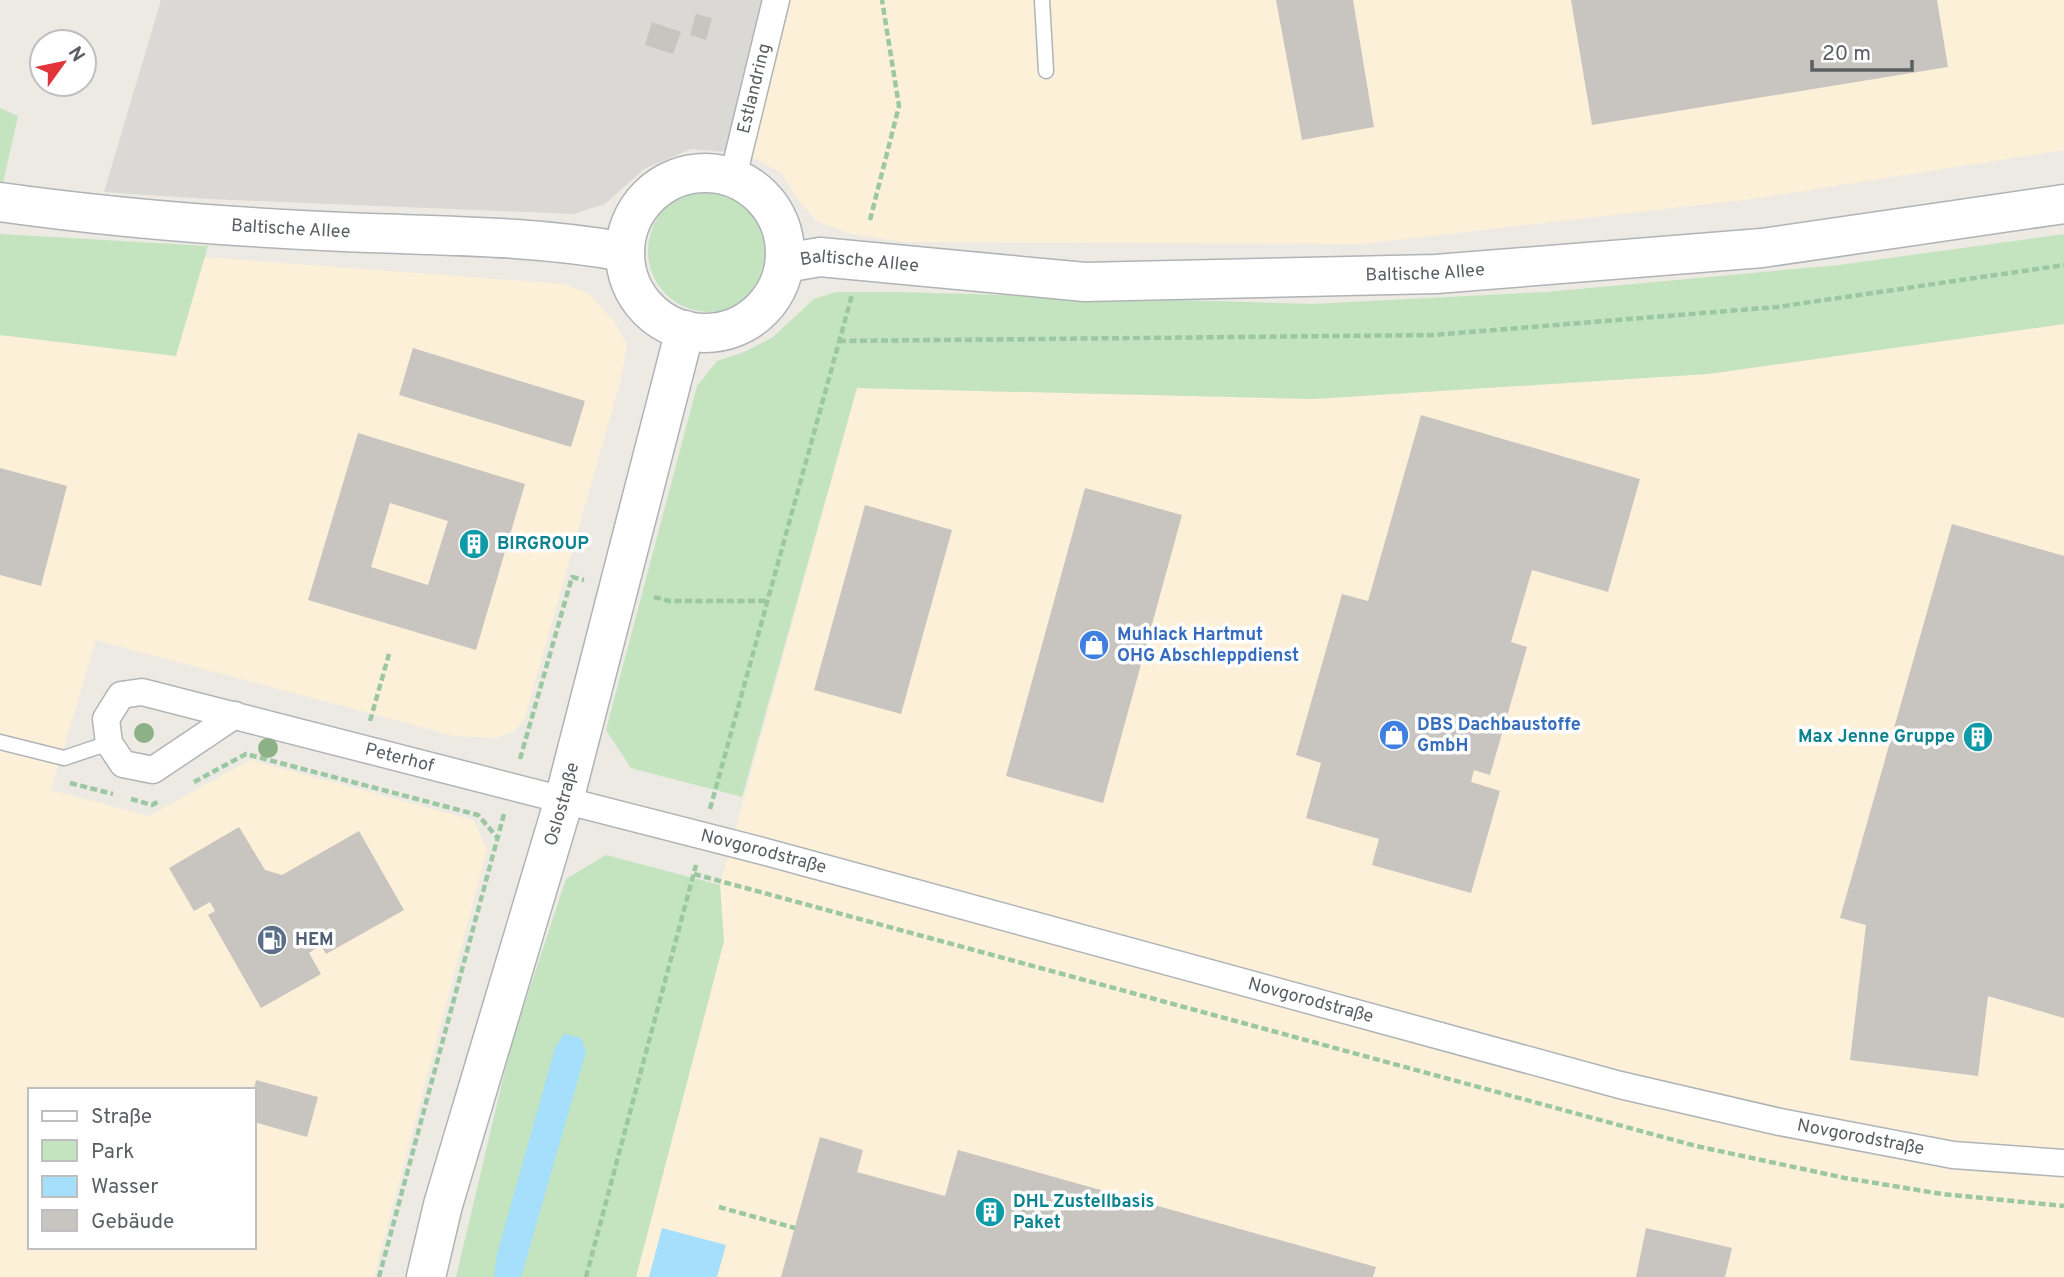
<svg xmlns="http://www.w3.org/2000/svg" width="2064" height="1277" viewBox="0 0 2064 1277" font-family="Overpass,sans-serif">
<style>
.commercial{fill:#fcf0d9;fill-rule:evenodd}
.industrial{fill:#dbd9d5}
.green{fill:#c4e4c0}
.water{fill:#a5dffb}
.building{fill:#c8c4bf;fill-rule:evenodd}
.lines{fill:none;stroke-linecap:round;stroke-linejoin:round}
.lane-casing{stroke:#b0b4b7;stroke-width:17}
.street-casing{stroke:#b0b4b7;stroke-width:29}
.secondary-casing{stroke:#afb3b7;stroke-width:41}
.path{stroke:#9bc7a2;stroke-width:4.5;stroke-dasharray:7 3.5;stroke-linecap:butt}
.lane{stroke:#fff;stroke-width:14}
.street{stroke:#fff;stroke-width:26}
.secondary{stroke:#fff;stroke-width:38}
.tree{fill:#8db186}
.labels{text-anchor:middle;dominant-baseline:central;stroke-width:7;stroke-linejoin:round;paint-order:stroke}
.street-label{font-size:18px;fill:#5b5f63;stroke:#fff}
.culture-label{font-size:18px;font-weight:bold;fill:#0d838f;stroke:#fff;text-anchor:start}
.shop-label{font-size:18px;font-weight:bold;fill:#366cbe;stroke:#fff;text-anchor:start}
.service-label{font-size:18px;font-weight:bold;fill:#4e5e75;stroke:#fff;text-anchor:start}
</style>
<rect width="100%" height="100%" fill="#ede9e3"/>
<!-- commercial -->
<path class="commercial" d="M776,0H2064V150L1752,199L1362,244L905,242L851,234L816,221L797,198L781,173L758,160L738,153Z
M203,257L564,284L588,293L614,321L627,344L621,379L525,717L515,731L497,738L454,736L96,640L51,790L149,816L250,760L474,820L487,850L374,1277H0V335L176,356ZM30,1090H254V1247H30Z
M2064,324V1277H636L724,941L720,885L857,388L1313,399L1708,374Z"/>
<!-- industrial -->
<path class="industrial" d="M161,0H776L738,153L691,149L644,169L605,204L573,214L210,199L104,192Z"/>
<!-- green -->
<path class="green" d="M0,108L18,116L3,183L0,182Z
M648 251a61 61 0 1 1 122 0a61 61 0 1 1-122 0Z
M0,234L208,246L176,356L0,335Z
M2064,234V324L1708,374L1313,399L857,388L742,797L631,768L606,730L697,386L717,361L744,352L773,337L814,299L836,292H900L1311,304L1546,292L1839,265Z
M606,855L720,885L724,941L636,1277H456L511,1045L566,879Z"/>
<!-- water -->
<path class="water" d="M564,1034L581,1038L586,1052L522,1274L520,1277H494L497,1254L555,1048Z
M662,1228L726,1245L717,1277H649Z"/>
<!-- building -->
<path class="building" d="M1276,0H1353L1374,127L1302,140Z
M1571,0H1937L1948,67L1592,125Z
M696,14L712,18L706,40L690,35Z
M652,22L681,32L673,54L645,45Z
M413,348L585,401L571,447L399,395Z
M1421,415L1640,479L1608,592L1532,570L1511,642L1527,647L1490,775L1474,770L1471,782L1500,791L1471,893L1372,865L1379,839L1306,818L1321,763L1296,755L1342,594L1368,601Z
M358,433L525,484L476,650L308,600ZM390,503L448,521L428,585L371,567Z
M0,468L67,486L41,586L0,575Z
M1085,488L1182,515L1103,803L1006,776Z
M865,505L952,530L901,714L814,690Z
M1952,524L2064,556V1018L1988,996L1978,1076L1850,1060L1866,925L1840,918Z
M239,827L265,870L282,875L359,831L404,910L326,954L321,945L309,953L321,974L261,1008L208,915L215,911L210,902L194,911L169,868Z
M256,1080L318,1097L307,1137L254,1122V1089Z
M820,1137L863,1150L857,1172L945,1196L958,1150L1376,1267L1373,1277H781Z
M1646,1228L1732,1248L1725,1277H1636Z"/>
<g class="lines">
<!-- lane casing -->
<g class="lane-casing">
<path id="lane" d="M1042,0L1046,71
M0,742L64,758L109,743"/>
</g>
<!-- street casing -->
<g class="street-casing">
<g id="street">
<path id="s1" d="M733,177L776,0"/>
<path id="s2" d="M235,715L153,770L123,764L109,743L106,719L121,695L142,692L766,852L1620,1085L1780,1122L1953,1155L2064,1163"/>
</g>
</g>
<!-- secondary casing -->
<g class="secondary-casing">
<g id="secondary">
<circle cx="705" cy="253" r="80"/>
<path id="s3" d="M0,202C114,218 229,227 344,232C438,236 533,235 625,252"/>
<path id="s4" d="M785,263L820,257L1085,282L1436,274L1762,248L2064,204"/>
<path id="s5" d="M426,1277L443,1205L564,800L685,330"/>
</g>
</g>
<!-- path -->
<path class="path" d="M870,220L899,106L882,0
M839,341L1433,335L1777,307L2064,265
M654,597L669,601H768
M370,721L389,654
M520,759L572,577L584,580
M194,782L246,754L478,815L497,837
M70,783L113,794
M131,799L152,805L159,801
M710,809L852,295
M694,874L1696,1146L1845,1178L1942,1194L2064,1206
M719,1207L795,1228
M379,1277L504,814
M586,1277L696,865"/>
<!-- lane -->
<use href="#lane" class="lane"/>
<!-- street -->
<use href="#street" class="street"/>
<!-- secondary -->
<use href="#secondary" class="secondary"/>
</g>
<!-- trees -->
<g class="tree">
<circle cx="144" cy="733" r="10"/>
<circle cx="268" cy="748" r="10"/>
</g>
<!-- icons -->
<defs>
<g id="building-disc" transform="scale(1.575)"><circle r="9.5" fill="#0f9aa8" stroke="#fff"/><path d="M-4-6H4V6H1V3H-1V6H-4ZM-2.5-4.3h1.7v1.8h-1.7ZM.8-4.3h1.7v1.8H.8ZM-2.5-1h1.7V.8h-1.7ZM.8-1h1.7V.8H.8Z" fill="#fff"/></g>
<g id="shop-disc" transform="scale(1.575)"><circle r="9.5" fill="#3f7fe0" stroke="#fff"/><path d="M-5-2.5h2.3a2.7 3.5 0 0 1 5.4 0H5L5.5 6h-11ZM-1.5-2.5h3a1.5 2.3 0 0 0-3 0Z" fill="#fff"/></g>
<g id="fuel-disc" transform="scale(1.575)"><circle r="9.5" fill="#5c6f8a" stroke="#fff"/><path d="M-5.5-6h7V0h2V4h1.3V-2.5L3-4.5l.8-.8L6-3V5H2.5V1h-1V6h-7ZM-4.2-4.7v3.2H.2V-4.7Z" fill="#fff"/></g>
</defs>
<g fill-rule="evenodd">
<use href="#building-disc" x="474" y="544"/>
<use href="#shop-disc" x="1094" y="645"/>
<use href="#shop-disc" x="1394" y="735"/>
<use href="#building-disc" x="1978" y="737"/>
<use href="#fuel-disc" x="272" y="940"/>
<use href="#building-disc" x="990" y="1212"/>
</g>
<g class="labels">
<!-- street labels -->
<g class="street-label">
<text stroke="none"><textPath href="#s1" startOffset="91">Estlandring</textPath></text>
<text stroke="none"><textPath href="#s3" startOffset="292">Baltische Allee</textPath></text>
<text stroke="none"><textPath href="#s4" startOffset="75">Baltische Allee</textPath></text>
<text stroke="none"><textPath href="#s4" startOffset="642">Baltische Allee</textPath></text>
<text stroke="none"><textPath href="#s2" startOffset="494">Peterhof</textPath></text>
<text stroke="none"><textPath href="#s5" startOffset="492">Oslostraße</textPath></text>
<text stroke="none"><textPath href="#s2" startOffset="870">Novgorodstraße</textPath></text>
<text stroke="none"><textPath href="#s2" startOffset="1437">Novgorodstraße</textPath></text>
<text stroke="none"><textPath href="#s2" startOffset="2004">Novgorodstraße</textPath></text>
</g>
<!-- culture labels -->
<g class="culture-label">
<text x="497" y="544">BIRGROUP</text>
<text x="1955" y="737" text-anchor="end">Max Jenne Gruppe</text>
<text x="1013" y="1202">DHL Zustellbasis<tspan x="1013" dy="21">Paket</tspan></text>
</g>
<!-- shop labels -->
<g class="shop-label">
<text x="1117" y="635">Muhlack Hartmut<tspan x="1117" dy="21">OHG Abschleppdienst</tspan></text>
<text x="1417" y="725">DBS Dachbaustoffe<tspan x="1417" dy="21">GmbH</tspan></text>
</g>
<!-- service labels -->
<g class="service-label">
<text x="295" y="940">HEM</text>
</g>
</g>
<!-- legend -->
<rect x="28" y="1088" width="228" height="161" fill="#ffffff" stroke="#bdbfc1" stroke-width="2"/>
<rect x="42" y="1111" width="35" height="10" fill="#ffffff" stroke="#bdbfc1" stroke-width="2"/>
<text x="91" y="1123" font-size="21" fill="#5b5f63">Straße</text>
<rect x="42" y="1140" width="35" height="21" fill="#c4e4c0" stroke="#bdbfc1" stroke-width="2"/>
<text x="91" y="1158" font-size="21" fill="#5b5f63">Park</text>
<rect x="42" y="1176" width="35" height="21" fill="#a5dffb" stroke="#bdbfc1" stroke-width="2"/>
<text x="91" y="1193" font-size="21" fill="#5b5f63">Wasser</text>
<rect x="42" y="1210" width="35" height="21" fill="#c8c4bf" stroke="#bdbfc1" stroke-width="2"/>
<text x="91" y="1228" font-size="21" fill="#5b5f63">Gebäude</text>
<!-- north arrow -->
<g transform="translate(63 63) rotate(57)"><circle r="33" fill="#ffffff" stroke="#bdbfc1" stroke-width="2"/>
<path d="M0-5L12 26L0 18L-12 26Z" fill="#e1353b"/>
<text y="-10" font-size="19" font-weight="bold" text-anchor="middle" fill="#5b5f63">N</text>
</g>
<!-- scale -->
<path d="M1812 60v10h100v-10" fill="none" stroke="#5b5f63" stroke-width="3.5"/>
<text x="1822" y="60" font-size="21" fill="#5b5f63" stroke="#ffffff" stroke-width="5" paint-order="stroke">20 m</text>
</svg>
